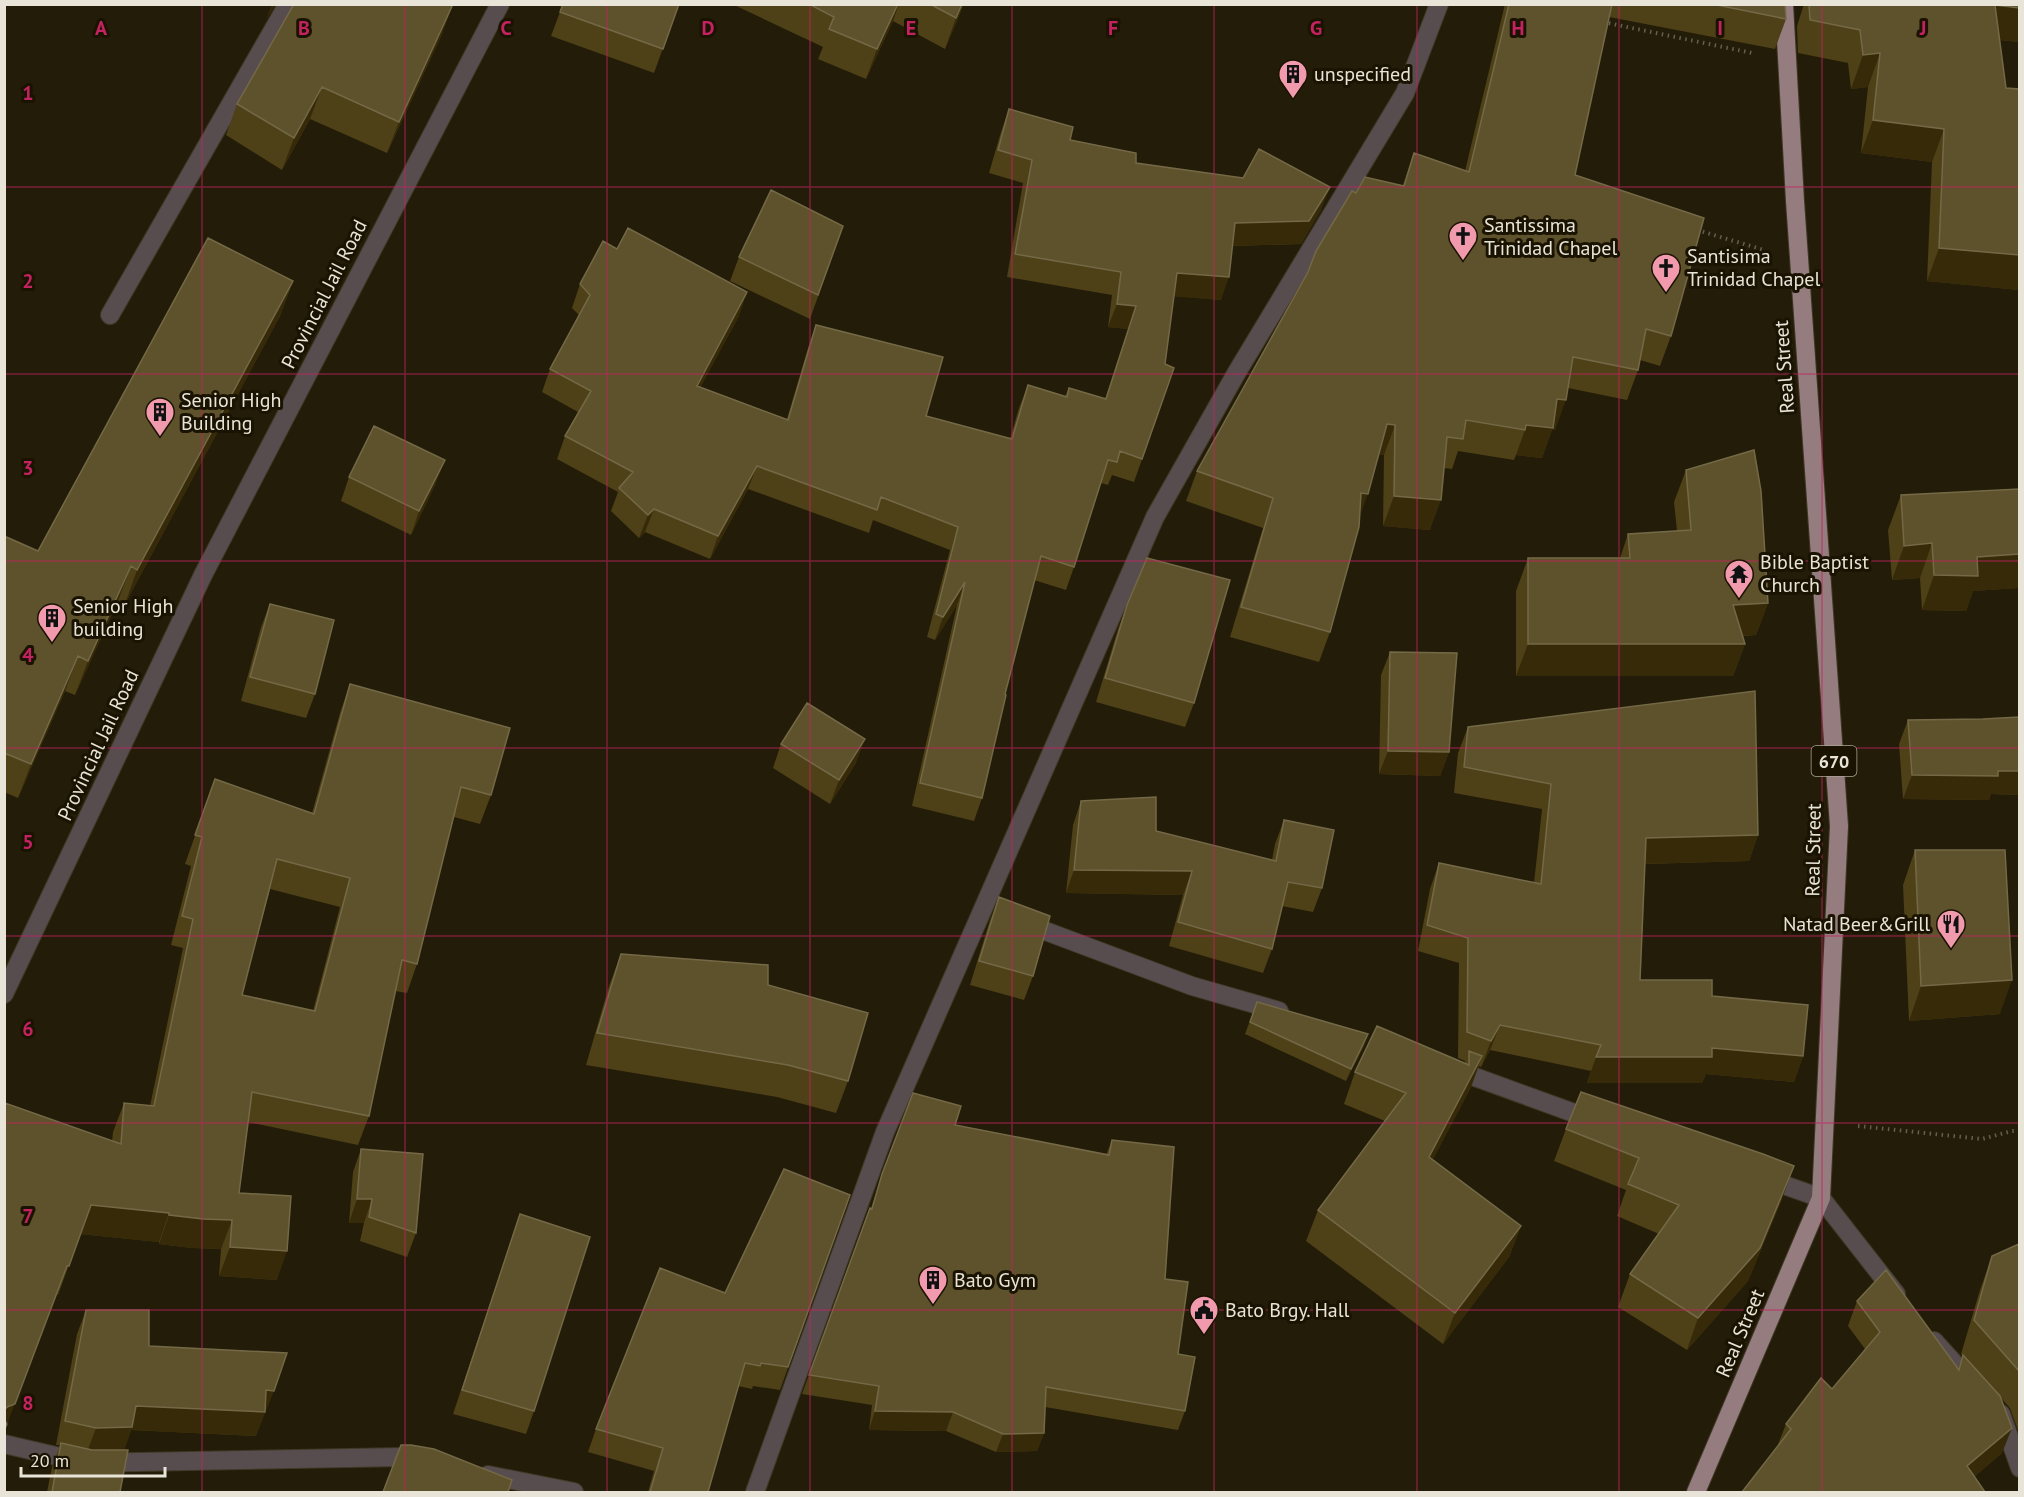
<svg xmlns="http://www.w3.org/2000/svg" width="2024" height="1497" viewBox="0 0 2024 1497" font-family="'PT Sans',sans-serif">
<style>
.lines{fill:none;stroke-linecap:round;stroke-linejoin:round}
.lane-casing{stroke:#3f3825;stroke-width:20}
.street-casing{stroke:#3f3825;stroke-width:20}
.primary-casing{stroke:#3f3825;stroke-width:20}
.path{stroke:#655f4e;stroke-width:4;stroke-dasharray:1.5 4.5;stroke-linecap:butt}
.lane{stroke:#584d4e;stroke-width:18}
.street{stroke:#584d4e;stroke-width:18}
.primary{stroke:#947c7f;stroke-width:18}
.wall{fill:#4e4017;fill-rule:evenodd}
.shaded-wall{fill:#362a09}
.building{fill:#5e522c;stroke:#746947;stroke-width:1.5;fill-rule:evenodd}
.grid{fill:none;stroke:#c42261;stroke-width:1.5;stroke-opacity:0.55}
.labels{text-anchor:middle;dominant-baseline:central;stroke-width:6;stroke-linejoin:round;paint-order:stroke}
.shield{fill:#1a1302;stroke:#aaa597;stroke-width:1.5}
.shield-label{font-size:18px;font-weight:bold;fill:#e8e4d7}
.poi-label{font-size:20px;fill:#e8e4d7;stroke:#1a1302;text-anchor:start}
.street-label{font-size:20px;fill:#e8e4d7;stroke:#1a1302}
.grid-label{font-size:20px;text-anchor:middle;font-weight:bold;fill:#c42261;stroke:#1a1302;stroke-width:6;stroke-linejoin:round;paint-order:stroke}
</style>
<rect width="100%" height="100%" fill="#231c08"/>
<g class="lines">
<!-- lane casing -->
<g class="lane-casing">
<path id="lane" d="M110,315L288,4"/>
</g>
<!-- street casing -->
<g class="street-casing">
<path id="street" d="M1024,923L1192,986L1279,1011
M4,994L203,575L500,4
M1453,1069L1596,1121
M1764,1178L1821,1198L1896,1294
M1934,1341L1974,1385
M2001,1414L2020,1468
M4,1444L86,1463L403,1457L420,1461
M488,1475L574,1492
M755,1492L885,1132L1155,517L1237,372L1405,93L1439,4"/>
</g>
<!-- primary casing -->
<g class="primary-casing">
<path id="primary" d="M1696,1492L1821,1198L1839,826L1795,201L1784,4"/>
</g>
<!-- path -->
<path class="path" d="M1603,22L1752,53
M1697,230L1764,250
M1858,1126L1982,1139L2012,1131H2020"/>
<!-- lane -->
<use href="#lane" class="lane"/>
<!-- street -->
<use href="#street" class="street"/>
<!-- primary -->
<use href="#primary" class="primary"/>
</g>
<!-- wall -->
<path class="wall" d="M563,4H679L654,73L551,36Z
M732,4H964L945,49L893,21L866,79L818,59L823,47Z
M1505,4H1785L1786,19L1775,49L1609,17L1575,175L1671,336L1660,366L1640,360L1638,370L1627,400L1568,388L1555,430H1552L1542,458L1516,455L1514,460L1458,451L1452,469L1444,468L1430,530L1383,526L1384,455L1379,454L1359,517L1330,632L1319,662L1230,637L1263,528L1186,501L1197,471L1356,193L1403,185L1414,153L1465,171Z
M1804,4H2019V42L2000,40L2006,88L2019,89V290L1927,281L1932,162L1861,153L1868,87L1851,89L1848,63L1798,53L1797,26Z
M443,32L387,153L310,119L282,170L226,135L237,104Z
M1009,109L1070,140L1136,163L1321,210L1301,244L1233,246L1221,300L1174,296L1165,364L1174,368L1134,482L1112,475L1108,485L1101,483L1074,567L1066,590L1034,580L1005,694L982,798L974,821L912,806L957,605L935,640L927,637L950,550L873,520L869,533L748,489L710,559L645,532L639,538L611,511L618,492L557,459L565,436L578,412L542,392L550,369L579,315L572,308L580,284L739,316L700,387L787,419L808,348L816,325L926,416L1010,439L1019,408L1028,385L1065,396L1069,388L1105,399L1128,329L1108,327L1112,295L1007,277L1023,183L989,173L1001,132Z
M843,226L810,319L730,281L739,257Z
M293,281L280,316L125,604L118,601L75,695L65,691L18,798L4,792V536L38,551Z
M1686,470L1768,603L1756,635L1743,636L1745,644L1733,676H1516V591L1528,558H1620L1628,534L1677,531L1674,502Z
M349,477L436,483L411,535L341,501Z
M2019,489V588L1973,591L1966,611L1922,610L1920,578L1892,580L1888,530L1901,495Z
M270,604L315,694L306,718L241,701L261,627Z
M1127,605L1194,703L1185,727L1096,702L1118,629Z
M1390,652L1449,752L1440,776L1379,774L1381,675Z
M350,684L491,795L480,824L454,817L417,964L407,993L395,991L369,1116L358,1145L248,1122L239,1193L277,1280L219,1276L221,1249L192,1248L159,1244V1242L80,1234L58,1295H57L112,1142L113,1132L124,1103L150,1106L183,948L171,945L191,866L185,864L215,779L312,813L340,713ZM270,889L340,907L313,1011L242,995Z
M2019,717V795L1991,794L1989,800L1903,799L1899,744L1908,720L1983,719Z
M1468,727L1758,835L1749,861L1645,864L1640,980L1712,996L1803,1056L1794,1082L1706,1074L1702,1083H1587L1591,1071L1490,1050L1481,1067L1479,1066L1471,1087L1433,1159L1521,1226L1509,1257L1443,1344L1306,1241L1318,1210L1385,1121L1344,1104L1355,1072L1465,1063V1061L1458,1058L1459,963L1418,951L1430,889L1439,863L1534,883L1542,809L1454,793L1458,753Z
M781,744L856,763L830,804L773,768Z
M1081,801L1156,831L1272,860L1275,844L1284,820L1322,888L1313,912L1282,906L1272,949L1263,973L1169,946L1183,895L1066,893L1073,825Z
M1915,850L2000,1014L1909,1021L1903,885Z
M999,897L1033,976L1024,1000L970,985L990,920Z
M621,954L768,985L848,1081L836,1113L777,1097L586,1065L609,986Z
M1257,1002L1364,1046L1346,1081L1245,1034Z
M955,1125L1106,1155L1112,1140L1165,1279L1178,1354L1185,1411L1178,1430L1045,1407L1044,1433L1037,1451L996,1452L946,1431L869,1430L872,1405L802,1394L870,1208H871L882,1174Z
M1566,1129L1782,1199L1748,1281L1687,1350L1618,1307L1630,1274L1659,1234L1617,1216L1626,1190L1554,1161Z
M361,1149L416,1233L407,1257L360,1241L364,1223H349L353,1172Z
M850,1195L780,1390L753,1386L752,1389L738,1386L708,1492H648L654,1471L588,1452L596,1429L725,1293Z
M520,1214L534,1411L526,1434L453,1414Z
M2019,1244V1433L2010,1408L2001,1398L2002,1453L1974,1477L1777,1447L1786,1424L1832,1389L1865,1349L1848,1326L1857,1301L1958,1369L1963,1356L1961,1354L1980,1290L1992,1256Z
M86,1310L149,1346L265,1414H264L256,1436L131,1430L124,1450L120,1492H47L52,1467L60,1445H56L77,1334Z"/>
<!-- shaded-wall -->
<path class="shaded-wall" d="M272,4H276L266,20Z
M453,4L443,32L387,153L399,122Z
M898,4H899L893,21L866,79L877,49Z
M962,4H964L945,49L956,18Z
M1995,5L2019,8V42L1983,38Z
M1880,53L1868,87L1851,89L1863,55Z
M322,87L310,119L282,170L294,138Z
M1873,120L1944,129L1932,162L1861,153Z
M1330,187L1321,210L1301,244L1227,246L1235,223Z
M1939,248L2019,255V290L1927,281Z
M1177,273L1229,277L1221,300L1168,296Z
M293,281L280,316L125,604L137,570Z
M747,292L739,316L689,409L697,386Z
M1117,304L1136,306L1128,329L1108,327Z
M1557,399L1566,400L1555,430H1552L1542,458L1516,455L1525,430L1526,425Z
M1387,424L1395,425L1384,455L1376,454Z
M445,460L436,483L411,535L419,511Z
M757,466L748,489L710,559L718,536Z
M1361,493L1368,494L1357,524Z
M1394,496L1441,500L1430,530L1383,526Z
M654,509L645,532L639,538L648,515Z
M1932,543L1920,578L1892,580L1904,546Z
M2019,554V588L1973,591L1966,611L1922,610L1934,575L1977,557Z
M131,566L118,601L75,695L88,661Z
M965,582L957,605L935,640L943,617Z
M1768,603L1756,635L1722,637L1733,605Z
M1528,644H1745L1733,676H1516Z
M78,656L65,691L18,798L31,764Z
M865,739L856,763L830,804L839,780Z
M1388,751L1449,752L1440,776L1379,774Z
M1998,771H2019V795L1991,794L1989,800L1903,799L1912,775Z
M1758,835L1749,861L1637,864L1646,838Z
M1074,870L1192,871L1183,895L1066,893Z
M2012,980L2000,1014L1909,1021L1921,986Z
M1500,1025L1490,1050L1481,1067L1491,1041Z
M1368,1034L1364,1046L1346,1081L1351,1069Z
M1712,1048L1803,1056L1794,1082L1706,1074L1702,1083H1587L1596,1057Z
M1482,1056L1471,1087L1418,1188L1429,1157Z
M1794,1166L1782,1199L1748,1281L1687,1350L1698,1318Z
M357,1199H372L364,1223H349Z
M91,1205L169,1213L159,1242L80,1234Z
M169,1215L232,1220L221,1249L192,1248L159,1244Z
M1521,1226L1509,1257L1443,1344L1455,1313Z
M230,1247L287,1251L277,1280L219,1276Z
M67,1266L57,1295L4,1432V1411Z
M266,1390L274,1391L256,1436L131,1430L124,1451L87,1452L96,1428L136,1406Z
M875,1411L953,1412L946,1431L869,1430Z
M2012,1428L2002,1453L1958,1491L1967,1466Z
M1044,1433L1037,1451L996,1452L1003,1434Z"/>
<!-- building -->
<path class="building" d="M294,4H453L399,122L322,87L294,138L237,104Z
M563,4H679L663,49L560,12Z
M809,4H898L877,49L829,29L834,17Z
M930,4H962L956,18Z
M1509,4H1612L1575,175L1704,218L1671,336L1646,329L1638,370L1573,357L1566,400L1557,399L1553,428L1526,425L1525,430L1466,420L1463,439L1447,437L1441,500L1394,496L1395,425L1387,424L1368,494L1361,493L1359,527L1330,632L1241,607L1273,498L1197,471L1308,272L1316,251L1352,191L1356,193L1365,177L1404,186L1414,153L1469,172Z
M1712,4H1785L1786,19Z
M1809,4H2019V8L1995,5L2006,88L2019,89V255L1939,248L1944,129L1873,120L1880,53L1863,55L1860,30L1810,20Z
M1009,109L1073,127L1070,140L1136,153V163L1243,178L1259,149L1330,187L1309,221L1235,223L1229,277L1177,273L1165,364L1174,368L1142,459L1120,451L1117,462L1108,460L1074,567L1041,556L1005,694L1006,695L982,798L920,783L965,582L943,617L936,614L958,527L881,497L877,510L757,466L718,536L654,509L648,515L619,488L633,472L565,436L591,391L550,369L590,295L580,284L603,241L617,249L628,228L747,292L697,386L788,420L816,325L943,357L926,416L1012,439L1028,385L1067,397L1069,388L1106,399L1136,306L1117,304L1121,272L1015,254L1032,160L998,150Z
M771,190L843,226L818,295L739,257Z
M208,238L293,281L137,570L131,566L88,661L78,656L31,764L4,753V536L38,551Z
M374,426L445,460L419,511L349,477Z
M1754,450L1761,491L1768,603L1733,605L1745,644H1528V558H1630L1628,534L1691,530L1686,470Z
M2019,489V554L1977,557L1978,576L1934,575L1932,543L1904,546L1901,495Z
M1147,558L1230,580L1194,703L1105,678L1127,605Z
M270,604L334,620L315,694L250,677Z
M1390,652L1457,653L1449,752L1388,751Z
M350,684L510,728L491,795L461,787L417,964L402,960L369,1116L252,1092L239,1193L291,1196L287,1251L230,1247L232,1220L203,1219L169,1215V1213L91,1205L69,1266H67L15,1404L7,1407L4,1411L5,1103L121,1144L124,1103L154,1106L193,919L182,916L202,837L195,835L215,779L314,814ZM277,859L350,878L315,1011L242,995Z
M1755,691L1758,835L1646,838L1640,980H1712V996L1808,1005L1803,1056L1712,1048V1057H1596L1601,1045L1500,1025L1491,1041L1467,1032L1468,938L1427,925L1439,863L1541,884L1551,784L1464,767L1468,727Z
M807,703L865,739L839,780L781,744Z
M2019,717V771H1998V776L1912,775L1908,720L1983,719Z
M1156,797V831L1276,861L1284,820L1334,830L1322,888L1288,882L1272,949L1178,922L1192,871L1074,870L1081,801Z
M1915,850H2005L2012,980L1921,986Z
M999,897L1050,916L1033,976L979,961Z
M621,954L768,965V985L868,1013L848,1081L788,1065L597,1033Z
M1257,1002L1368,1034L1351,1069L1250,1022Z
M1377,1026L1469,1065V1051L1482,1056L1429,1157L1521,1226L1455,1313L1318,1210L1406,1093L1355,1072Z
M1581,1092L1763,1154L1794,1166L1760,1248L1698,1318L1630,1274L1679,1205L1628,1184L1639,1158L1566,1129Z
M913,1093L961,1106L955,1125L1109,1155L1112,1140L1174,1147L1165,1279L1188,1282L1178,1354L1195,1357L1185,1411L1046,1387L1044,1433L1003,1434L953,1412L875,1411L879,1386L809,1375L870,1208L872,1209L882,1174Z
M361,1149L423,1154L416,1233L369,1217L372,1199H357Z
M784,1169L850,1195L788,1367L761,1363L760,1366L745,1363L708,1492H650L663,1448L596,1429L660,1268L725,1293Z
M520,1214L590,1237L534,1411L462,1390Z
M2019,1244V1371L1974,1320L1992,1256Z
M1886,1270L1959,1370L1963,1355L2000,1396L2012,1428L1967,1466L1985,1492H1742L1791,1429L1786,1424L1821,1378L1832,1389L1880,1332L1857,1301Z
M86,1310H149V1346L287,1353L274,1391L266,1390L265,1412L136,1406L132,1427L96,1428L65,1421Z
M4,1419L7,1424L4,1431Z
M61,1443L92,1450H128L120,1492H52Z
M401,1445H411L434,1449L512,1480L508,1492H383Z"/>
<!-- grid -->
<path class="grid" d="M202,4V1492M405,4V1492M607,4V1492M810,4V1492M1012,4V1492M1214,4V1492M1417,4V1492M1619,4V1492M1822,4V1492M4,187H2020M4,374H2020M4,561H2020M4,748H2020M4,936H2020M4,1123H2020M4,1310H2020"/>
<!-- icons -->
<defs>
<g id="building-pin" transform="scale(1.5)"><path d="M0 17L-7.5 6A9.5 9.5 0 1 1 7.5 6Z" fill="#f29aad" stroke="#1a1302"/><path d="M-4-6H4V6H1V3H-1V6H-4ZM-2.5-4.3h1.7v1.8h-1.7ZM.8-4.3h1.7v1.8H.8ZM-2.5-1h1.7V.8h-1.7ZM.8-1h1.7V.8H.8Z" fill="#111"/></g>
<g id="church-pin" transform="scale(1.5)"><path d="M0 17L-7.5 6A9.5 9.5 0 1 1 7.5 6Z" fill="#f29aad" stroke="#1a1302"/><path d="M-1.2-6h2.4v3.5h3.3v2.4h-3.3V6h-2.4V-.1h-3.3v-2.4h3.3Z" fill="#111"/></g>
<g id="temple-pin" transform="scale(1.5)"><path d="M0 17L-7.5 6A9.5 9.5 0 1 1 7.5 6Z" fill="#f29aad" stroke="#1a1302"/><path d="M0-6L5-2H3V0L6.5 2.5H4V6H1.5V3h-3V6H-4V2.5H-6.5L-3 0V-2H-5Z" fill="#111"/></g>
<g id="restaurant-pin" transform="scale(1.5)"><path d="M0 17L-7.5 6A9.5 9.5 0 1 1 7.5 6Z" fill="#f29aad" stroke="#1a1302"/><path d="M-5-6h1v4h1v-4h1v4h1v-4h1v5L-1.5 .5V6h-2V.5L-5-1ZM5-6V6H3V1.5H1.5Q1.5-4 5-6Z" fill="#111"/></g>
<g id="civic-pin" transform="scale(1.5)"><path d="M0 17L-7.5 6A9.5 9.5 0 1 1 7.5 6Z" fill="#f29aad" stroke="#1a1302"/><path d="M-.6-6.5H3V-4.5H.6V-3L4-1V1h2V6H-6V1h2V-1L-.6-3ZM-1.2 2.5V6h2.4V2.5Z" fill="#111"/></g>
</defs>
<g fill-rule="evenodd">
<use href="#building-pin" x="1293" y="74"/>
<use href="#church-pin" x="1463" y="236"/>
<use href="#church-pin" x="1666" y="268"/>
<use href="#building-pin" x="160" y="412"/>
<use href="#temple-pin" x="1739" y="574"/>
<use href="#building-pin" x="52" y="618"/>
<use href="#restaurant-pin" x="1951" y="924"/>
<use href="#building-pin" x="933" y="1280"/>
<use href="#civic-pin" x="1204" y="1310"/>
</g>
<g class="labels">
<!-- shield labels -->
<rect class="shield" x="1811.5" y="746" width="45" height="30" rx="4.5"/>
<g class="shield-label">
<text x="1834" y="761">670</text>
</g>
<!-- poi labels -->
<g class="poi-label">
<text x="1314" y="74">unspecified</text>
<text x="1484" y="225">Santissima<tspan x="1484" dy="23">Trinidad Chapel</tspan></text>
<text x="1687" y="256">Santisima<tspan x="1687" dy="23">Trinidad Chapel</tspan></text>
<text x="181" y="400">Senior High<tspan x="181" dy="23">Building</tspan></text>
<text x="1760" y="562">Bible Baptist<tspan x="1760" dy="23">Church</tspan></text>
<text x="73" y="606">Senior High<tspan x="73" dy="23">building</tspan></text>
<text x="1930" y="924" text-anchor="end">Natad Beer&amp;Grill</text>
<text x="954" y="1280">Bato Gym</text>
<text x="1225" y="1310">Bato Brgy. Hall</text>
</g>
<!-- street labels -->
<g class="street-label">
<text transform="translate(324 294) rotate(-63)">Provincial Jail Road</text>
<text transform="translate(1784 367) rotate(-94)">Real Street</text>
<text transform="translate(98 745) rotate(-65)">Provincial Jail Road</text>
<text transform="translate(1813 850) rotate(-89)">Real Street</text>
<text transform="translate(1740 1333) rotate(-67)">Real Street</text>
</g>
</g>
<g class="grid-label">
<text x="101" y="35">A</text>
<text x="304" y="35">B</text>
<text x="506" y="35">C</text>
<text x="708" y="35">D</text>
<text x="911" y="35">E</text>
<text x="1113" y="35">F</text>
<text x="1316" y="35">G</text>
<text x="1518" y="35">H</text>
<text x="1720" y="35">I</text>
<text x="1923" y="35">J</text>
<text x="28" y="100">1</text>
<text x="28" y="288">2</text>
<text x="28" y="475">3</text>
<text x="28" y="662">4</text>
<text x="28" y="849">5</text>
<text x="28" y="1036">6</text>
<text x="28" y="1223">7</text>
<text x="28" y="1410">8</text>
</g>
<!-- border -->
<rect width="2024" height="1497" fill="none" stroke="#e8e4d7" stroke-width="12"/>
<!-- scale -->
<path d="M21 1467v9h144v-9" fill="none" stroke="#e8e4d7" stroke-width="3"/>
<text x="30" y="1467" font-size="18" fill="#e8e4d7" stroke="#1a1302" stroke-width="4.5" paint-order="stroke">20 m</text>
</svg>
